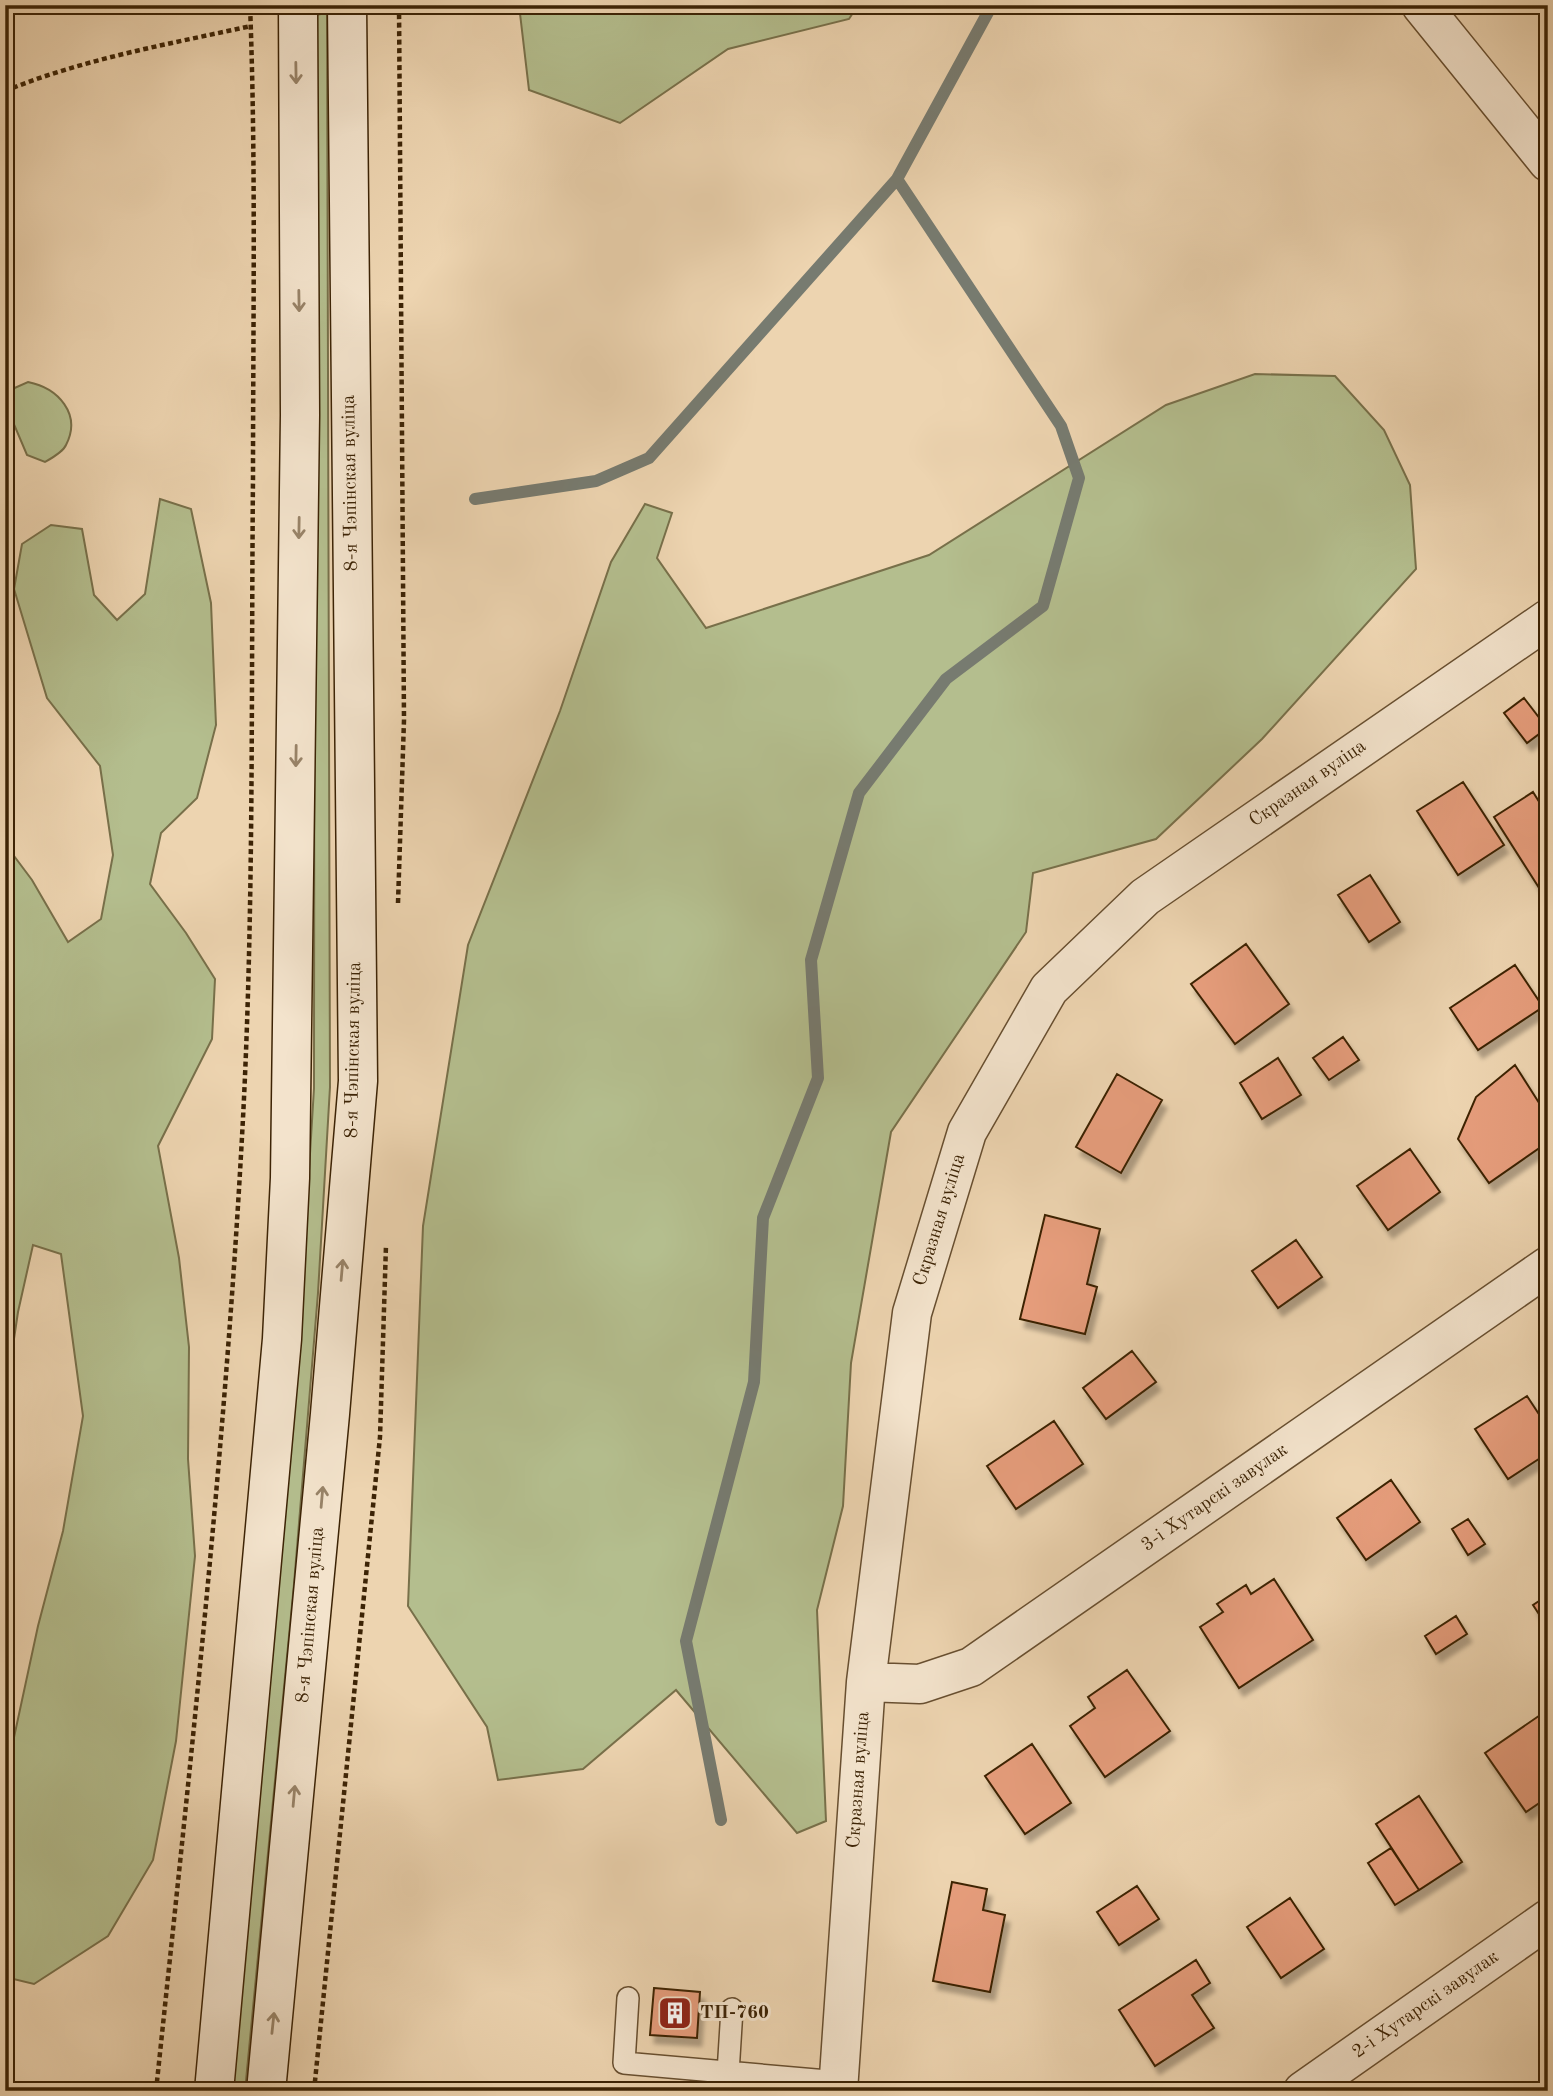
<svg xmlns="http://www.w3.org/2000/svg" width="1553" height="2096" viewBox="0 0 1553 2096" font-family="'Old Standard TT',serif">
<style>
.green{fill:#b4be8e;stroke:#78704a;stroke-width:2}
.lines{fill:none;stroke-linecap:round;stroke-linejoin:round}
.stream{stroke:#777b70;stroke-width:12}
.building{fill:#e69d7c;stroke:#3c2305;stroke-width:2;filter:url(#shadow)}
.lane-casing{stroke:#684f30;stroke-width:24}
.street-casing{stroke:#684f30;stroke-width:41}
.secondary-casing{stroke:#3c2305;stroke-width:41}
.path{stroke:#3c2305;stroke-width:4.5;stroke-dasharray:5 3.5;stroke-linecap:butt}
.lane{stroke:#f3e3cc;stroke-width:21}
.street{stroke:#f3e3cc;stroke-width:38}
.secondary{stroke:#f3e3cc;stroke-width:38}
.oneway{stroke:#988368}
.labels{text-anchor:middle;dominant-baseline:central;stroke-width:6;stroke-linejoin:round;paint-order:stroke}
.street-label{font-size:19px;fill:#3c2305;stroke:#f3e3cc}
.poi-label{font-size:19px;font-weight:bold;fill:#3c2305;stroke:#f3e3cc;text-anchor:start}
</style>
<defs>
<filter id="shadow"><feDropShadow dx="4.5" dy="8" stdDeviation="2" flood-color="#0004"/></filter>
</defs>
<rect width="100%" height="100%" fill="#edd4b0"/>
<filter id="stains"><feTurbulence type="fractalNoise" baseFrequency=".00286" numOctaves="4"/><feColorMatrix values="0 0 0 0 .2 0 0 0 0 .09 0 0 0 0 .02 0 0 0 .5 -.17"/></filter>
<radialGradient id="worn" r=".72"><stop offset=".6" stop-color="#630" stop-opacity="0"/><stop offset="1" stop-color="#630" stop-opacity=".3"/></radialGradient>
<!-- green -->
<path class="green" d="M519,5H858L849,19L728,49L620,123L529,90Z
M327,13L330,1087L318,1293L294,1584L245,2091H230L302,1286L314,1088L315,15Z
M1255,374L1335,376L1384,430L1410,485L1416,569L1262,739L1156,839L1033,873L1026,932L891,1132L851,1363L843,1506L817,1610L826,1821L797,1833L676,1690L583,1769L498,1780L487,1727L408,1606L423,1226L468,945L560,711L611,562L645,504L672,513L657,558L706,628L929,555L1166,405Z
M28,382C58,388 82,414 66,445C63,452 52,458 45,462L27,455L7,408L10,390Z
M160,499L191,509L211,603L216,725L197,798L161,833L150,884L186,933L215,979L212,1039L158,1146L179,1258L189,1347L188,1459L195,1556L176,1741L153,1860L108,1936L34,1984L5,1977V1779L38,1626L63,1531L83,1416L61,1254L33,1245L18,1312L5,1399V844L32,880L68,942L101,919L113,855L100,766L47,698L14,589L22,544L51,525L82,529L94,595L117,620L145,594Z"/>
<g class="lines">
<!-- stream -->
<path class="stream" d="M475,499L596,481L649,458L897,179L992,5
M721,1820L686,1641L754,1382L763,1218L818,1078L811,960L859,793L946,679L1043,606L1079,478L1061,426L897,179"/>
</g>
<!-- building -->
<path class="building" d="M1524,698L1547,728L1527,743L1504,713Z
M1463,782L1504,845L1458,875L1417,811Z
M1533,792L1548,816V887L1541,891L1494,817Z
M1370,875L1400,922L1369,942L1338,895Z
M1246,944L1289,1004L1235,1044L1191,984Z
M1515,965L1543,1007L1478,1050L1450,1008Z
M1343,1037L1359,1060L1329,1080L1313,1058Z
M1278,1058L1301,1095L1262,1119L1240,1083Z
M1515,1065L1548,1117V1142L1489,1183L1458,1139L1476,1097Z
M1117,1074L1162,1100L1121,1173L1076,1147Z
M1410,1149L1440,1192L1388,1230L1357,1186Z
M1045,1215L1100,1229L1087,1284L1097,1287L1085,1334L1020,1319Z
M1296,1240L1322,1277L1278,1308L1252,1271Z
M1132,1351L1156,1382L1106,1419L1083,1388Z
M1527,1396L1548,1428V1453L1508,1479L1475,1429Z
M1054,1421L1083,1464L1016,1509L987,1466Z
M1391,1480L1420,1522L1366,1560L1337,1518Z
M1468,1519L1485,1544L1468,1555L1452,1529Z
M1274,1579L1313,1640L1239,1688L1200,1627L1223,1612L1217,1604L1246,1585L1251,1594Z
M1548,1595V1628L1533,1605Z
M1456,1616L1467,1634L1436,1654L1425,1636Z
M1127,1670L1170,1731L1105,1777L1070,1726L1095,1708L1088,1697Z
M1546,1711L1548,1797L1526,1812L1485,1753Z
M1032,1744L1071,1803L1025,1834L985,1776Z
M1419,1796L1462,1862L1419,1890L1376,1824Z
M1391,1848L1419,1890L1395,1905L1368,1863Z
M952,1882L987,1889L983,1910L1005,1915L990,1992L933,1981Z
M1137,1886L1159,1919L1119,1945L1097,1912Z
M1290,1898L1324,1949L1281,1978L1247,1927Z
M1196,1960L1210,1983L1192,1995L1214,2028L1155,2066L1119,2010Z
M654,1988L700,1992L697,2038L650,2035Z"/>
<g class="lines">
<!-- lane casing -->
<g class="lane-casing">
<path id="lane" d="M628,1998L624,2063L839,2082
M728,2073L732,2009"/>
</g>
<!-- street casing -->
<g class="street-casing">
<path id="street" d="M1421,5L1548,162
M866,1682L920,1684L971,1667L1548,1266
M838,2091L866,1682L912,1313L967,1132L1049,989L1145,897L1548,619
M1303,2091L1548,1919"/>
</g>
<!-- secondary casing -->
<g class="secondary-casing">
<path id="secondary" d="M214,2091L282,1339L290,1178L300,415L298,5
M266,2091L330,1414L358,1081L347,5"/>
</g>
<!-- path -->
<path class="path" d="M5,91C83,59 169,44 251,26
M398,903L404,720L399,5
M156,2091C190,1767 226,1443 243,1118C254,905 251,691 253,478C253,320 256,162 250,5
M314,2091L380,1437L386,1245"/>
<!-- lane -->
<use href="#lane" class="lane"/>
<!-- street -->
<use href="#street" class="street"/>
<!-- secondary -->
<use href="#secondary" class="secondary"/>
</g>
<!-- one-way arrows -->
<defs><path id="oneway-shaft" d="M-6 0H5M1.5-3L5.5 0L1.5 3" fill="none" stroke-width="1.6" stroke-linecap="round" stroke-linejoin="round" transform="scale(1.75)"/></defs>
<g class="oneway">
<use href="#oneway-shaft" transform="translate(296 73) rotate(89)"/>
<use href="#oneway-shaft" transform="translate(299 301) rotate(89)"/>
<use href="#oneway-shaft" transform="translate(299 528) rotate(91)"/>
<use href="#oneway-shaft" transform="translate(296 756) rotate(91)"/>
<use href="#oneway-shaft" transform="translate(342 1270) rotate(-85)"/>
<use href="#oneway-shaft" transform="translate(322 1497) rotate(-85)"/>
<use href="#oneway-shaft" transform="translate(294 1796) rotate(-85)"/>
<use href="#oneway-shaft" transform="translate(273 2023) rotate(-84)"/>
</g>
<!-- icons -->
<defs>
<g id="building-square" transform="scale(1.75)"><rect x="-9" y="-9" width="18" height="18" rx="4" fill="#8f2418" stroke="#f3e3cc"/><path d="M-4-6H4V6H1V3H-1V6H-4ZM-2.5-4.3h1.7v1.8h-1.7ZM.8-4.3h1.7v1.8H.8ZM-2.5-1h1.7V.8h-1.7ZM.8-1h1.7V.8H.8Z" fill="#fff"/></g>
</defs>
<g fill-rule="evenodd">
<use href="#building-square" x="675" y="2013"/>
</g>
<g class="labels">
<!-- street labels -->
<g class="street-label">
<text transform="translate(351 483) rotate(-91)">8-я Чэпінская вуліца</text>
<text transform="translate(1308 784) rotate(-35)">Скразная вуліца</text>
<text transform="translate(354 1050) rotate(-89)">8-я Чэпінская вуліца</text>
<text transform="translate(940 1220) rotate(-73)">Скразная вуліца</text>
<text transform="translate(1215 1498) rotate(-35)">3-і Хутарскі завулак</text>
<text transform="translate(311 1615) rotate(-85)">8-я Чэпінская вуліца</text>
<text transform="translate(859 1780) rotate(-86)">Скразная вуліца</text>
<text transform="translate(1426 2005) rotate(-35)">2-і Хутарскі завулак</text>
</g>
<!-- poi labels -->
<g class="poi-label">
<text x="700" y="2013">ТП-760</text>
</g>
</g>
<!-- margin -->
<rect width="1553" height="2096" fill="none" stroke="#edd4b0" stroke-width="28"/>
<rect x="7" y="7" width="1539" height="2082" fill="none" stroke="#3c2305" stroke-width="3.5"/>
<rect x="14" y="14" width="1525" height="2068" fill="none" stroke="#3c2305" stroke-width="2"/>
<rect width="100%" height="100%" filter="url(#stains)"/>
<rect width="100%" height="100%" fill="url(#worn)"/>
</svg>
